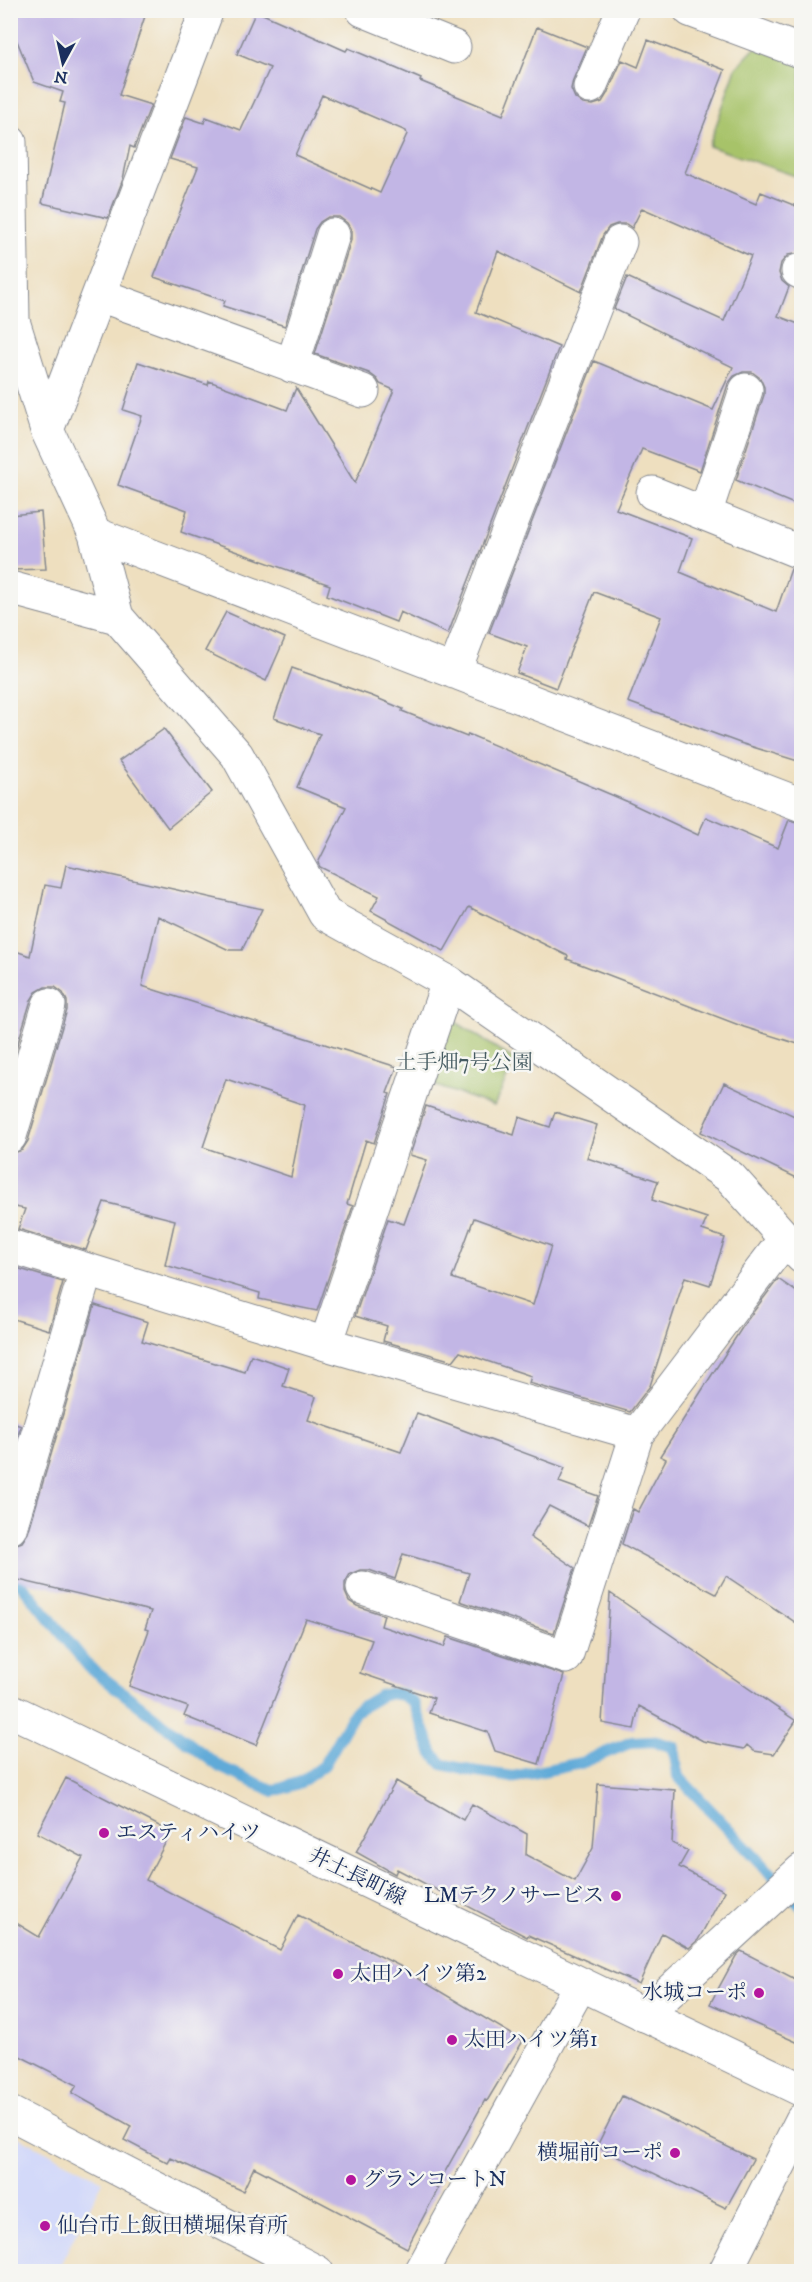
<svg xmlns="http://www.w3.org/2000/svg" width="812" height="2282" viewBox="0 0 812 2282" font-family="'IM FELL DW Pica','Noto Serif JP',serif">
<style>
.built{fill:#d3d9f9}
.green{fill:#a7c369;stroke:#617964;stroke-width:1.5}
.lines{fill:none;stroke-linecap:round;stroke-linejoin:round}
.stream{stroke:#61aad8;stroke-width:12}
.building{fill:#c2b6e5;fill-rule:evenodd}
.minor-casing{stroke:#84878e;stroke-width:35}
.tertiary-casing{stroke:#84878e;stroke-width:35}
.primary-casing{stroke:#84878e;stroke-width:35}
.minor{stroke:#fff;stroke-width:33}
.tertiary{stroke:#fff;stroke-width:33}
.primary{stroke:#fff;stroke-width:33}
.poi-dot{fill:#b5179e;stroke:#f6f6f2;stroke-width:2}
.labels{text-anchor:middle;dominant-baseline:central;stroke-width:5;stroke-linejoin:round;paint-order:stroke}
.park-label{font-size:21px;fill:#455b61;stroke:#f6f6f2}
.poi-label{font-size:21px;fill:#1b2f5e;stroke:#f6f6f2;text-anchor:start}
.street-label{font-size:21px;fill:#1b2f5e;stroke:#f6f6f2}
</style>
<rect width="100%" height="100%" fill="#f6f6f2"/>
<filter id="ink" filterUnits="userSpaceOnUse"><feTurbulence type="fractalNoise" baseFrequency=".0167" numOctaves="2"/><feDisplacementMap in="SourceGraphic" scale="12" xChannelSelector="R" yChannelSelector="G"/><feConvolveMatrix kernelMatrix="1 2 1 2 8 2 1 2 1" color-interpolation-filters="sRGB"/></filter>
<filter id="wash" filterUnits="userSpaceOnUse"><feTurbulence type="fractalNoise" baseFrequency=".008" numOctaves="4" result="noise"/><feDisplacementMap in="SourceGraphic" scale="24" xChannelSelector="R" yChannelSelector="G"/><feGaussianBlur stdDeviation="1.35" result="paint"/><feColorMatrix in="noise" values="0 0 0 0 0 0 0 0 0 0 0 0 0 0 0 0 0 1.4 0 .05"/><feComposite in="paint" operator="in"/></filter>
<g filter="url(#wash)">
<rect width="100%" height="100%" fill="#eedfbf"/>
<!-- built -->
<path class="built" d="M11,2133L103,2181L57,2271H11Z"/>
<!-- green -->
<path class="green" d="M755,48L801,63V178L709,146L736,68Z
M448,1017L515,1060L494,1106L422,1081Z"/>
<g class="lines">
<!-- stream -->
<path class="stream" d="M10,1570L89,1667L220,1767L274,1791L301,1782L324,1765L355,1711L380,1696L391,1693L403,1695L414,1704L433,1754L442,1764L471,1771L513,1777L581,1763L632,1742L653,1741L674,1747L678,1776L802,1907"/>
</g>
<g id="blocks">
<!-- building -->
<path class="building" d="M10,10H147L119,95L151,105L134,148L130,146L123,179L108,218L42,203L65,103L60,102L63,92L34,82L10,24Z
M256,11L346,51L348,48L421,79L420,81L503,115L537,27L587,47L573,80L571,89L575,98L583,104L593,105L602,102L607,94L622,60L638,67L648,40L725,70L685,173L756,204L761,192L801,208V253L788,255L781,263L779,273L782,281L789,287L778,316L801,325V507L736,480L764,395V387L760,378L752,372H743L734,376L728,384L700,471L642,449L616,509L692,538L680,572L776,612L791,569L801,571V762L740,743L628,702L661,617L594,592L556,688L517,673L527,647L489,633L594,361L713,410L733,367L614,309L627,277L724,321L751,256L642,208L632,228L626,224H617L609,227L603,235L581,292L498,251L476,312L559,347L448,634L400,612L396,622L327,595L330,585L181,532L187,510L118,485L142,416L123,410L138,362L208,385L209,381L287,410L296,388L355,483L394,390L380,384L377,379L369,373L315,354L351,240V230L347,223L339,217H328L320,222L315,229L285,326L223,306L225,301L154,277L198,167L170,159L186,117L204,123L206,117L241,130L270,68L237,54ZM322,95L406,131L407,134L380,193L295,155Z
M41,512L46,569L10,570V515Z
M226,612L285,638L266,681L205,651Z
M292,668L372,696L403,709L402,711L467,737L468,734L626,801L698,835L706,817L778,848L789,820L801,823V1045L744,1027L567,959L568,956L469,907L444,951L371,911L379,896L320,867L318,863L346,807L297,787L320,734L274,718Z
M164,729L212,792L168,828L119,761Z
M66,865L262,909L242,950H229L158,916L142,986L397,1067L387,1093L390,1094L374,1143L366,1140L347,1204L353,1206L317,1311L259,1299L260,1293L165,1265L175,1220L104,1202L86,1250L18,1229L25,1209L10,1206V1154L22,1150L28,1141L67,1010V1001L63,993L55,987H45L36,992L31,1000L10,1069V949L30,956L45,885L61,888ZM226,1079L305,1105L291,1177L203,1147Z
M724,1083L801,1119V1180L701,1132Z
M426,1106L514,1135L519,1117L550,1127L555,1112L597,1125L587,1158L658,1181L652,1200L707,1218L702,1230L725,1238L710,1285L685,1277L650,1386L630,1412L529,1383L531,1376L460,1352L453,1361L383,1341L387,1326L355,1316L388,1219L404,1224L427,1160L410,1155ZM474,1218L551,1246L533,1305L452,1278Z
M10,1266L63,1282L49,1330L10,1318Z
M778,1279L801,1295V1626L726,1576L716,1594L622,1544L633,1509L638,1512L666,1459L660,1456L745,1323Z
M95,1305L148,1322L142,1341L245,1372L251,1355L289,1368L283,1386L316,1397L308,1420L401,1452L417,1413L565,1468L559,1482L598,1496L588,1526L549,1506L530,1537L575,1568L554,1633L460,1601L469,1573L403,1554L395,1579L369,1570H360L350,1574L345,1583V1592L349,1601L357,1606L384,1615L381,1626L444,1647L448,1637L564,1675L539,1764L495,1751L488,1732L429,1713L434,1698L360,1673L372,1640L306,1619L256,1745L184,1716L188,1707L129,1686L149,1630L145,1629L151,1611L10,1578V1546L22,1542L28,1533Z
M10,1422L21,1426L10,1460Z
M610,1593L796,1721L774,1754L754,1751L747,1745L744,1749L703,1741L639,1706L634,1729L602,1723Z
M66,1778L171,1832L146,1880L280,1950L298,1915L410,1971L409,1973L523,2041L487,2101L485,2100L436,2188L438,2189L407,2248L254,2167L243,2191L171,2158L168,2163L124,2140L131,2126L72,2093L77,2085L10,2051V1919L39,1937L83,1857L37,1833Z
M396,1781L463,1820L472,1804L527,1834L526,1855L575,1881L593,1848L598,1784L675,1790L672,1843L688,1851L679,1867L725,1891L698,1940L689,1948L662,1933L639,1984L528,1935L527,1937L397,1869L395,1874L356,1852Z
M741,1951L801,1982V2044L710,2004L736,1956Z
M622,2096L753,2159L726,2208L597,2146Z"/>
</g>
</g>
<g filter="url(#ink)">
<use href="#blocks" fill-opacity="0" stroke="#84878e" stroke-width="1.5"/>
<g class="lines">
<!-- minor casing -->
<g class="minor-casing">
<path id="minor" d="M363,10L454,47
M690,10L802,52
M590,87L623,10
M10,142L13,321L47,430L95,534L117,617L237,755L325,914L448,982L730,1177L802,1257
M798,271L802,273
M100,295L363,391
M292,366L333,235
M47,430L207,10
M653,493L802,553
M705,514L746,390
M95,534L802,805
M10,588L117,617
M454,672L620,242
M10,1136L49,1005
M10,1246L326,1344L637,1434
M326,1344L448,982
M10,1528L86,1271
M363,1588L566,1657L637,1434L785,1239
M644,2015L802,1870
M10,2113L317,2272
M725,2272L802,2120"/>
</g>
<!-- tertiary casing -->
<g class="tertiary-casing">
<path id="tertiary" d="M421,2272L580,1985"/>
</g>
<!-- primary casing -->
<g class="primary-casing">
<path id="primary" d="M10,1710L802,2090"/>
</g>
<!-- minor -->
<use href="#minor" class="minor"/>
<!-- tertiary -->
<use href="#tertiary" class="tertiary"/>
<!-- primary -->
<use href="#primary" class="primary"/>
</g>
</g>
<!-- markers -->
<g class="poi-dot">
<circle cx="104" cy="1833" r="6"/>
<circle cx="616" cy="1896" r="6"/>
<circle cx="338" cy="1974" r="6"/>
<circle cx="759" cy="1993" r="6"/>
<circle cx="452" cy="2040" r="6"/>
<circle cx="675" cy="2153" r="6"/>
<circle cx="351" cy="2180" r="6"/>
<circle cx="45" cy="2226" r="6"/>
</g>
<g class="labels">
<!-- park labels -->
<g class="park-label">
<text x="464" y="1063">土手畑7号公園</text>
</g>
<!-- poi labels -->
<g class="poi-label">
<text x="116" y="1833">エスティハイツ</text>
<text x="604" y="1896" text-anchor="end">LMテクノサービス</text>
<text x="350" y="1974">太田ハイツ第2</text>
<text x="747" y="1993" text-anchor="end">水城コーポ</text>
<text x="464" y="2040">太田ハイツ第1</text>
<text x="663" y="2153" text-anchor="end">横堀前コーポ</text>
<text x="363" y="2180">グランコートN</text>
<text x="57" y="2226">仙台市上飯田横堀保育所</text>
</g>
<!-- street labels -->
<g class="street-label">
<text transform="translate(357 1877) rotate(26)">井土長町線</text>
</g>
</g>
<!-- margin -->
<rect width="812" height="2282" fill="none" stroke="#f6f6f2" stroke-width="36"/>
<!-- north arrow -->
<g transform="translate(63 63) rotate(188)" stroke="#f6f6f2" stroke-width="4.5" paint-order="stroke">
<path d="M0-4.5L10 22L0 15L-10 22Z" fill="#1b2f5e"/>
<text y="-9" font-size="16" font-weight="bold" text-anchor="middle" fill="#1b2f5e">N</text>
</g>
</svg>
